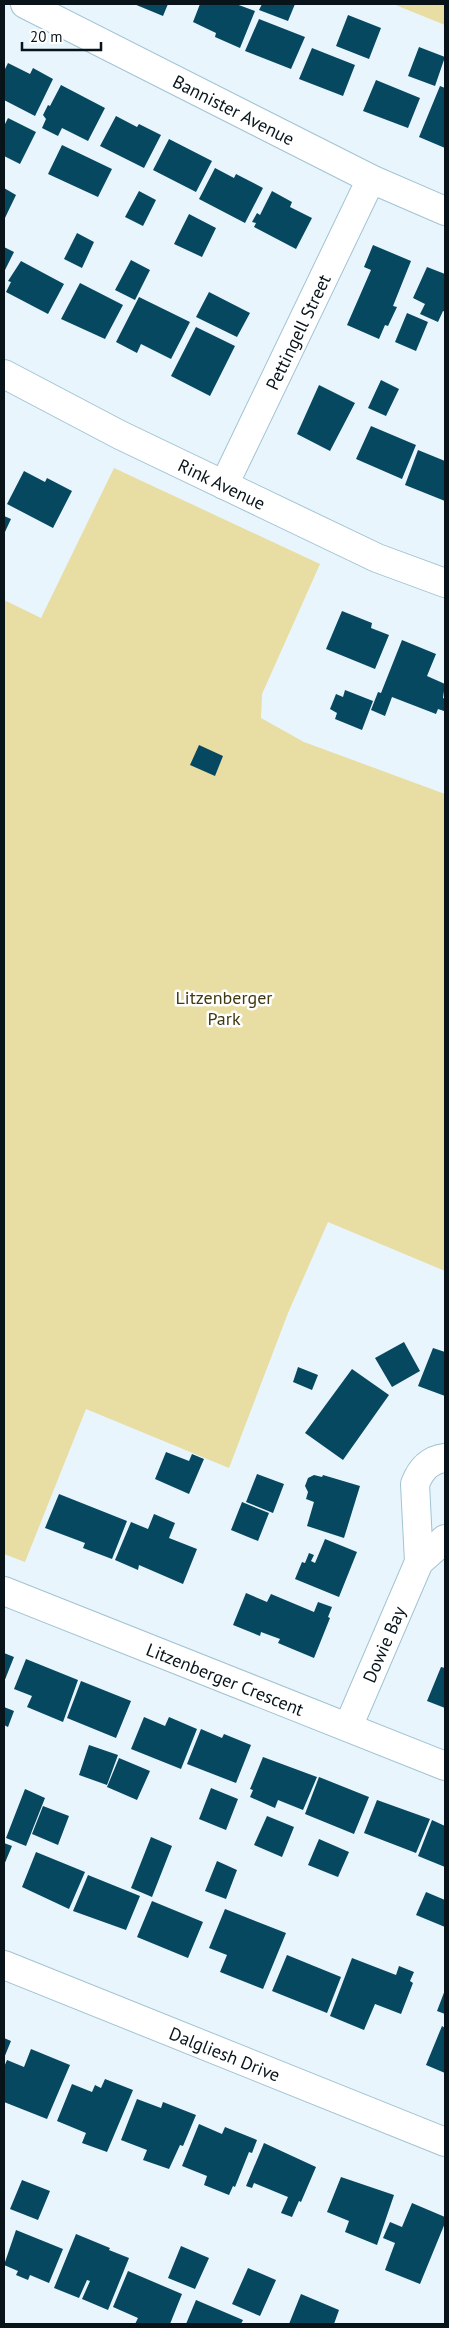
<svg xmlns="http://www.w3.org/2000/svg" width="449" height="2328" viewBox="0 0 449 2328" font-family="'PT Sans',sans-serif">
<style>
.green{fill:#e8dda2}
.building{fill:#074861}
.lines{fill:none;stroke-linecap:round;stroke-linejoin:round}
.minor-casing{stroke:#a2c3d4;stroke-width:30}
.minor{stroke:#fff;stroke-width:28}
.labels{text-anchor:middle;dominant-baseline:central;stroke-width:5;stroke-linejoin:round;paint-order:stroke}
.street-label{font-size:18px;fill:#08141a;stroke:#fff}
.park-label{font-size:18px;fill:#41390f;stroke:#fff}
</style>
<rect width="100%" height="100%" fill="#e8f5fc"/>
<!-- green -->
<path class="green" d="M393,4H445V25Z
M114,468L320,564L262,694L261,718L304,742L445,794V1271L328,1222L288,1313L229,1468L86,1409L25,1562L4,1554V600L41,618Z"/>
<!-- building -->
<path class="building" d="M134,4H168L163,16Z
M200,4H236L255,11L240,48L215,37L216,33L193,22Z
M262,4H295L288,21L259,10Z
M348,15L381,28L369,59L336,46Z
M259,19L305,37L291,69L245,51Z
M419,47L445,57L435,86L408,76Z
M312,48L355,65L343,96L299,79Z
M8,63L30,74L33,68L53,79L35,116L4,100V71Z
M376,80L420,98L408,128L363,111Z
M61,85L105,108L88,141L62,128L58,136L42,128L46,119L43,115L48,105L50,106Z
M440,86L445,88V148L419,137Z
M116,116L137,127L139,124L161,135L144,168L100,146Z
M8,118L36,132L20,164L4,156V126Z
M169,139L212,161L196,192L153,170Z
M62,145L112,169L98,197L48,174Z
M215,168L234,178L236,174L263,188L245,223L199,199Z
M4,188L16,195L4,220Z
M139,191L156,200L143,226L125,217Z
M272,191L292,202L290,207L312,218L296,249L254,227L256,223L252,222L257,213L260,215Z
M189,214L216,228L202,257L174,244Z
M77,233L94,242L82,268L64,259Z
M373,245L411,261L393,306L397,307L388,326L385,325L379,339L347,325L371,270L364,267Z
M4,247L14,252L4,272Z
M131,260L150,270L135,300L115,290Z
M21,261L64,284L48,314L6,292L11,282L8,281Z
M427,267L445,274V312L443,311L438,322L420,314L425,304L413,298Z
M80,283L123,305L105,339L61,319Z
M209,292L250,313L237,337L196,317Z
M139,297L190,322L171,359L141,344L137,353L116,342Z
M407,313L428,322L416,351L395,342Z
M196,327L235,346L210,396L171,376Z
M381,380L399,389L386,416L368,408Z
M319,385L355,403L330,451L297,434Z
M371,426L416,445L402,479L356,459Z
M418,450L445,461V501L405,485Z
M24,471L45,482L47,478L72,491L53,528L7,504Z
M4,516L11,519L4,534Z
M342,611L372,623L371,628L389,635L375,669L326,649Z
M402,640L436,654L427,676L445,684L443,698L445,699L444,711L438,709L436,714L392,697L385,716L371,710L378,692L381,693Z
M345,690L373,701L362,730L335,719L337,713L330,709L336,694L343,697Z
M199,745L223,756L215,776L190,765Z
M404,1342L420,1371L392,1387L375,1358Z
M433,1348L445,1352V1396L418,1386Z
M298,1367L318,1375L312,1390L293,1382Z
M352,1369L389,1395L343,1460L305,1433Z
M166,1452L189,1461L192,1454L204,1459L189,1494L155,1479Z
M257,1474L284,1484L273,1513L246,1502Z
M314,1475L322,1477L323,1475L360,1486L344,1538L307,1526L314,1502L306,1499L308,1492L305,1486L308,1478Z
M59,1494L127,1521L112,1559L83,1548L85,1543L45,1528Z
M242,1502L269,1513L258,1541L231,1530Z
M154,1514L175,1523L169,1538L197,1549L183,1584L139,1565L138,1570L115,1560L131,1522L148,1529Z
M325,1539L357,1552L339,1597L295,1579L302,1562L305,1563L309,1553L314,1555L311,1561L315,1563Z
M246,1593L267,1602L271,1594L314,1612L318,1602L332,1607L328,1617L330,1618L314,1658L278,1643L280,1639L261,1632L260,1636L233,1625Z
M4,1653L14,1657L4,1682Z
M26,1659L78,1680L63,1722L27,1707L32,1696L14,1689Z
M441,1667L445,1668V1708L427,1701Z
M81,1681L131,1701L116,1738L67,1718Z
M4,1707L14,1711L8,1727L4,1725Z
M144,1717L165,1726L169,1717L197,1729L181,1769L131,1749Z
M201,1729L222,1738L224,1734L251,1745L236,1783L187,1764Z
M89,1745L118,1755L107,1785L79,1775Z
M263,1757L317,1777L303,1810L278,1800L275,1808L250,1797L253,1790L250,1789Z
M119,1758L150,1771L137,1800L107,1787Z
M319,1777L369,1797L354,1834L305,1814Z
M211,1788L238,1799L226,1830L199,1819Z
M25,1789L45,1798L26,1846L6,1838Z
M377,1800L430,1819L416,1853L364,1833Z
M43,1806L69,1816L58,1845L32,1834Z
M267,1816L294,1827L282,1857L254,1845Z
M432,1820L445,1826V1867L418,1856Z
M151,1837L172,1846L152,1897L131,1888Z
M319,1839L349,1852L338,1877L308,1865Z
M4,1843L12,1846L4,1865Z
M36,1852L85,1872L69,1909L22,1887Z
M217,1861L237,1870L226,1899L205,1891Z
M88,1875L140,1896L126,1930L73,1911Z
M426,1892L445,1900V1927L416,1915Z
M152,1901L203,1922L188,1958L137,1937Z
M225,1909L286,1933L263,1989L220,1972L227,1955L209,1948Z
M287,1955L341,1977L327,2013L272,1991Z
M352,1958L396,1975L399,1966L414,1972L410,1981L413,1983L401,2014L375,2004L364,2030L330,2016Z
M445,1990V2014L437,2011Z
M442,2026L445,2028V2073L426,2065Z
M4,2038L11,2041L4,2058Z
M31,2049L70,2065L47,2119L4,2102V2067L7,2060L24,2067Z
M105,2079L133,2090L107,2152L82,2143L86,2133L57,2121L72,2084L92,2092L95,2085L101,2088Z
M137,2099L161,2108L163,2102L196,2115L183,2146L180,2145L169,2169L143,2160L147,2150L121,2140Z
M199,2124L222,2134L225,2127L257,2140L252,2153L249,2152L235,2187L233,2186L229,2195L204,2185L207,2176L182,2166Z
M264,2143L316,2167L301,2202L299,2201L292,2217L281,2213L288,2197L254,2183L252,2188L246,2186Z
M341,2177L394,2195L377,2245L345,2232L349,2221L327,2212Z
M22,2180L50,2191L38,2220L10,2209Z
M412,2203L445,2217V2223L420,2284L385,2270L395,2243L383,2238L390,2222L402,2227Z
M16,2230L63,2249L49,2283L30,2275L28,2280L16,2275L18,2271L4,2265Z
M76,2234L110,2248L109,2250L129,2258L108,2310L82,2299L90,2281L87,2280L79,2298L54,2288Z
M181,2246L209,2258L195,2289L168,2278Z
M248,2268L276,2280L260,2316L232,2304Z
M128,2271L182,2294L170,2324H135L138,2318L113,2307Z
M301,2294L339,2310L334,2324H289Z
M196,2300L243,2320L241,2324H186Z"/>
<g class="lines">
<!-- minor casing -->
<g class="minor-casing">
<g id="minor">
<path id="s1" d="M25,4L371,179L445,211"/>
<path id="s2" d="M4,374L120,435L377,558L445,583"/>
<path id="s3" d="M224,485L371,179"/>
<path d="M419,1562L415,1484C421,1469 429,1460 445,1458"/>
<path id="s4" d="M4,1591L445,1766"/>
<path id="s5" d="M348,1727L419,1562L445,1539"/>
<path id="s6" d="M4,1965L445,2142"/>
</g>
</g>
<!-- minor -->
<use href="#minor" class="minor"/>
</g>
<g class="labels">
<!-- street labels -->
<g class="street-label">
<text stroke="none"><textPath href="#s1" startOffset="234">Bannister Avenue</textPath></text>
<text stroke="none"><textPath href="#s3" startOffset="170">Pettingell Street</textPath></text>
<text stroke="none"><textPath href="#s2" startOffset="244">Rink Avenue</textPath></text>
<text stroke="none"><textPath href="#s5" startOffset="90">Dowie Bay</textPath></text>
<text stroke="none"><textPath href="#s4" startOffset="238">Litzenberger Crescent</textPath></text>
<text stroke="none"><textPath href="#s6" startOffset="238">Dalgliesh Drive</textPath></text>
</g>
<!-- park labels -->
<g class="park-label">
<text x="224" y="997">Litzenberger<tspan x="224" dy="21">Park</tspan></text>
</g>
</g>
<!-- border -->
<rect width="449" height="2328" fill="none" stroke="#08141a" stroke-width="10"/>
<!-- scale -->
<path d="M22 42v8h79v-8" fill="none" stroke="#08141a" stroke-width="2.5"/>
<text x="30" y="42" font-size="15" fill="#08141a" stroke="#ffffff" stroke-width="4" paint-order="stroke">20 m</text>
</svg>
